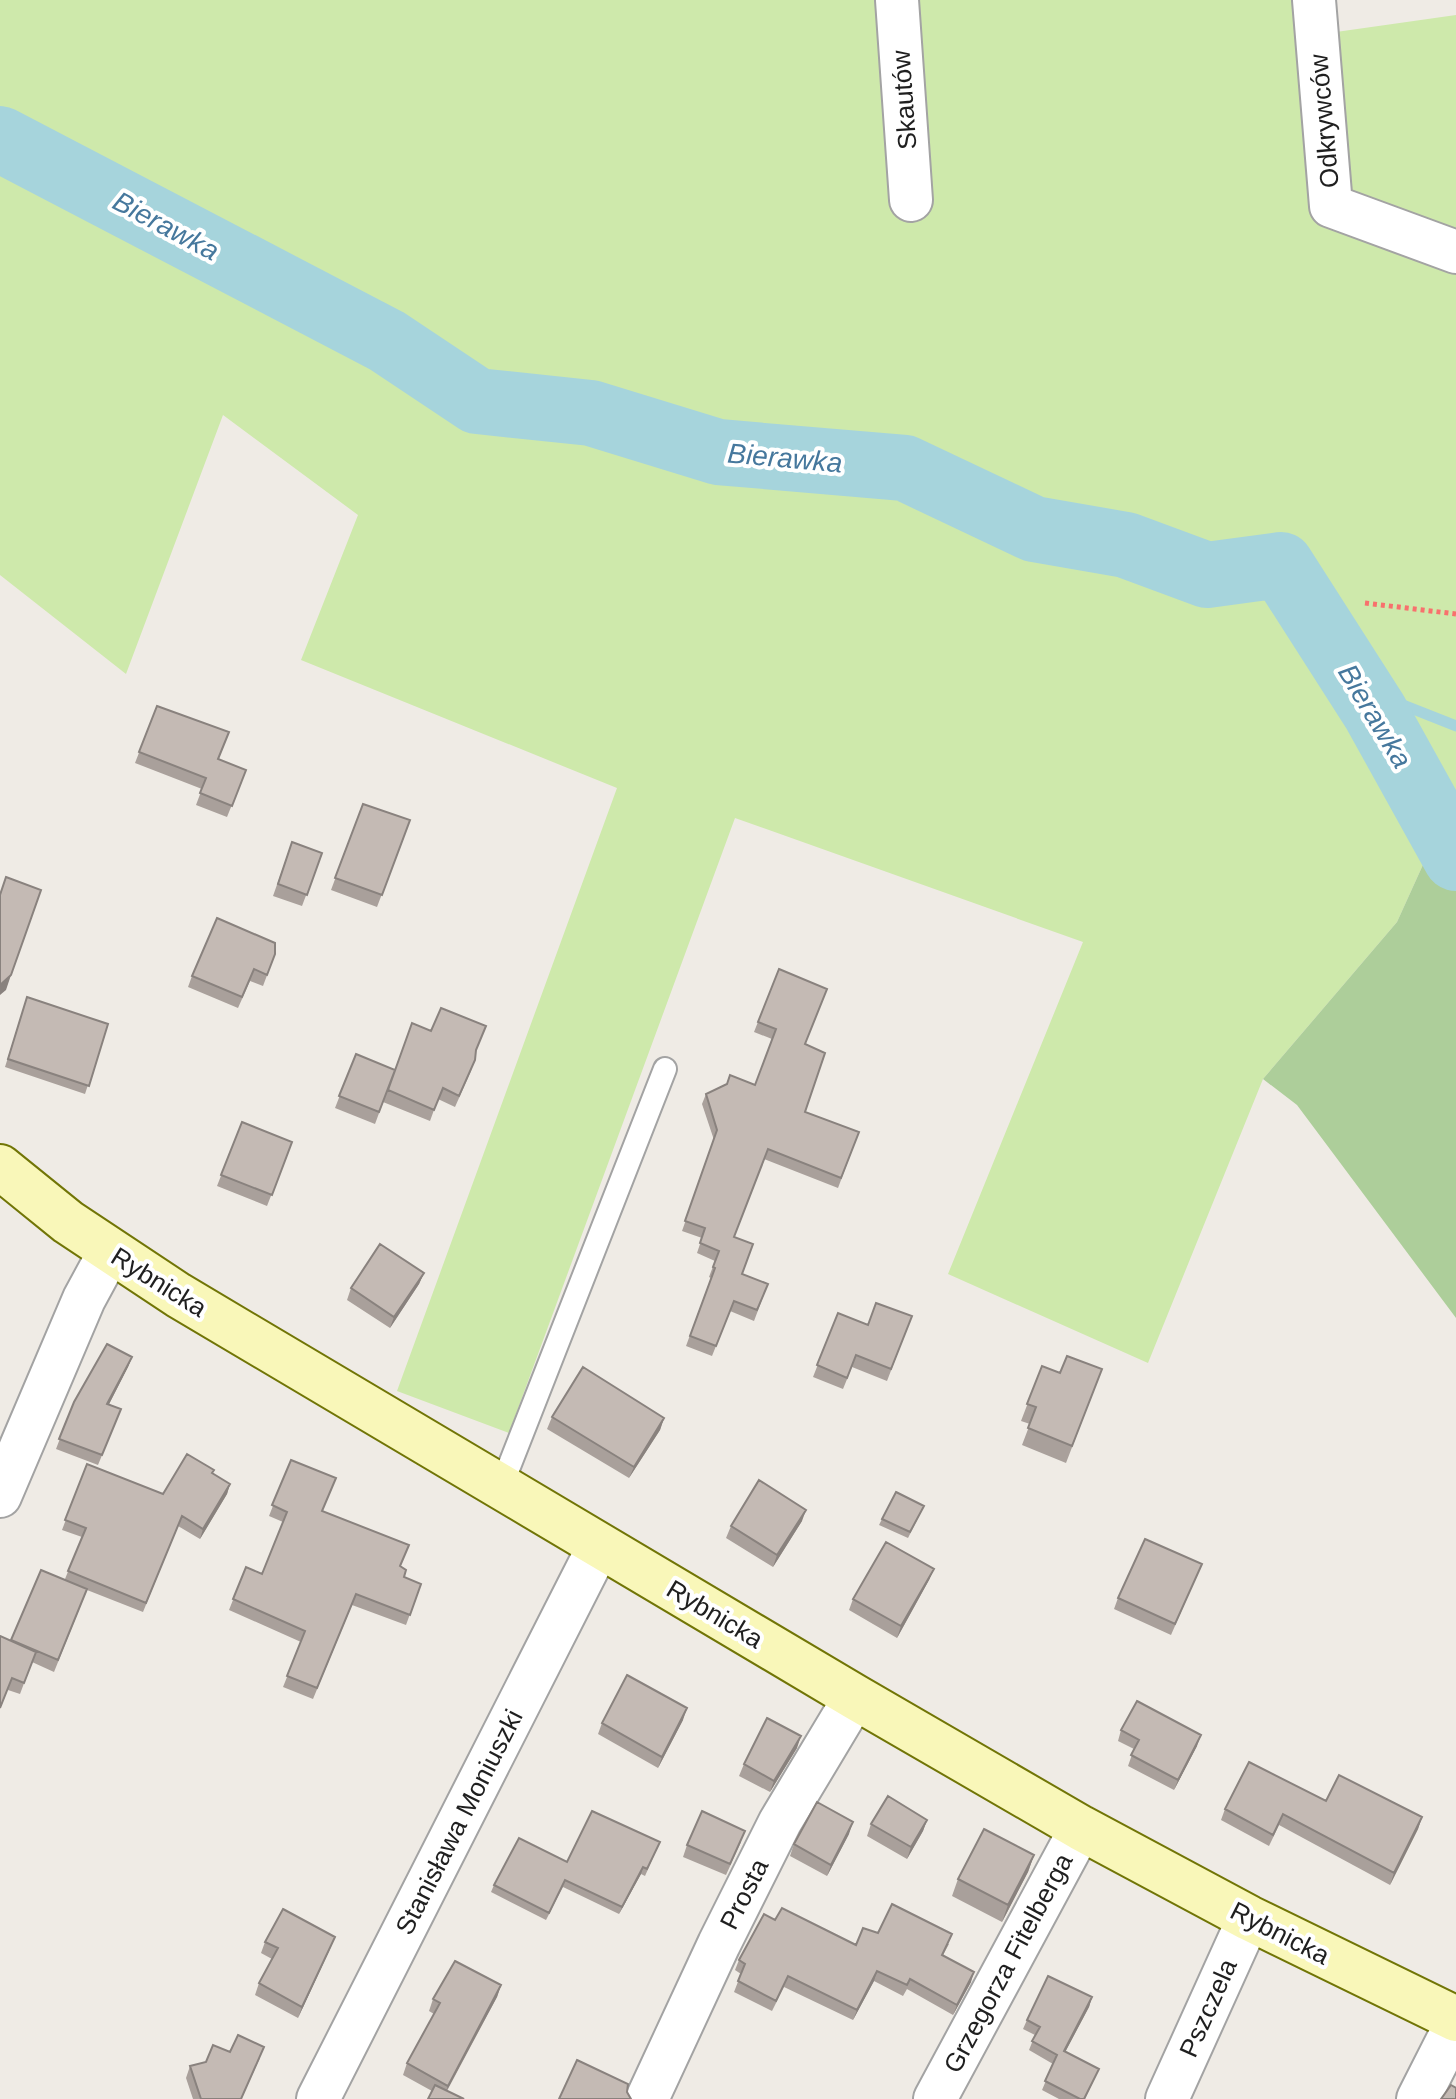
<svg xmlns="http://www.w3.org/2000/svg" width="1456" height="2099" viewBox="0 0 1456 2099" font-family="Arial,sans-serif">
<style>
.grass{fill:#cee9ab}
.forest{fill:#adce9a}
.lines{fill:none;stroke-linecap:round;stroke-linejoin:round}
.stream{stroke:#a6d4dc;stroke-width:11}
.river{stroke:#a6d4dc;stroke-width:66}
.service-casing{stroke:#a3a3a3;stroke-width:26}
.minor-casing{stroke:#a3a3a3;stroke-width:46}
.secondary-casing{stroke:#717506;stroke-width:48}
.path{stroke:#f8716d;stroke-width:5;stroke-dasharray:4 4;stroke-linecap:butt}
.service{stroke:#fff;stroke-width:22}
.minor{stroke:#fff;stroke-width:42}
.secondary{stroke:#f9f7b9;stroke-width:44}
.wall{fill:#a9a09b}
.shaded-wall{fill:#89827e}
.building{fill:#c4bab4;stroke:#89827e;stroke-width:2}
.labels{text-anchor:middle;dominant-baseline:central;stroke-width:8;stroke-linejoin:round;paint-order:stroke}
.street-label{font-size:26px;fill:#1f1f1f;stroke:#fff}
.water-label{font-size:28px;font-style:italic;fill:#46789d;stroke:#fff}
</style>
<rect width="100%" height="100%" fill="#efebe5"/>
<!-- grass -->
<path class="grass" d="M0,0H1303L1329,33L1456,15V792L1397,922L1263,1079L1148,1363L948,1274L1083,942L735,818L509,1433L397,1391L617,788L301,660L358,515L223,415L126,674L0,575Z"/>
<!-- forest -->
<path class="forest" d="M1456,792V1318L1297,1105L1263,1079L1397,922Z"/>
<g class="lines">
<!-- stream -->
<path class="stream" d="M1360,688L1456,726"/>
<!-- river -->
<path class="river" d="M0,139L387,341L477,401L591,413L718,452L905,468L1034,529L1126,545L1207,575L1281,565L1375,712L1456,858"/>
<!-- service casing -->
<g class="service-casing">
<path id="service" d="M501,1487L665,1069"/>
</g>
<!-- minor casing -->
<g class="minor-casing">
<path id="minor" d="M897,0L911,200
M1314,0L1331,206L1456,252
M0,1496L84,1299L110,1251
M318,2099L599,1546
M647,2099L719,1944L780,1822L855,1697
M935,2099L1081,1828
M1167,2099L1249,1918
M1418,2099L1456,2024"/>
</g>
<!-- secondary casing -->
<g class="secondary-casing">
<path id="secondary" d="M0,1167L68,1222L178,1295L855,1697L1081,1828L1249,1918L1456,2019"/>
</g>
<!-- path -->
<path class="path" d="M1365,603L1456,614"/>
<!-- service -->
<use href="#service" class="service"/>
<!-- minor -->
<use href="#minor" class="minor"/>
<!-- secondary -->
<use href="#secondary" class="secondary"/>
</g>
<!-- wall -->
<path class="wall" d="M157,706L218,759L246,770L227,817L196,805L202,789L135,763Z
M363,804L410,820L377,907L331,890Z
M292,842L322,853L302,906L273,896Z
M275,954L263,986L250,981L238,1008L188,987L192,976Z
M779,969L806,1044L805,1112L859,1132L838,1188L764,1159L734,1237L742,1274L768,1284L754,1321L730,1311L712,1356L686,1346L711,1278L709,1277L715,1261L697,1253L702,1238L682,1231L714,1140L702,1104L706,1094L755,1085L772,1039L754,1032Z
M27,997L108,1024L85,1094L5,1067Z
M412,1023L476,1052L471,1071L455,1107L438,1099L430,1121L383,1102Z
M356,1054L395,1070L375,1124L335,1108Z
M242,1122L292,1142L267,1206L217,1186Z
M424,1273L419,1284L390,1328L347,1300L351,1288Z
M838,1313L868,1325L912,1316L887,1381L852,1367L843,1389L813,1377Z
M132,1357L128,1367L109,1404L121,1409L98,1465L56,1449L74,1402Z
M1042,1366L1060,1373L1102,1369L1066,1463L1022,1445L1030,1424L1021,1421Z
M552,1417L664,1418L660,1430L629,1478L547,1429Z
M291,1460L322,1511L401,1566L404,1577L421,1584L406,1625L352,1605L313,1699L283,1687L301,1642L229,1610L246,1567L262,1574L283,1522L269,1516Z
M87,1464L163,1494L212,1473L230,1484L227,1494L200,1539L178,1526L143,1612L87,1590L54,1672L32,1662L20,1694L8,1690L11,1641L65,1579L82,1537L62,1530Z
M924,1506L908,1538L879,1525L882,1519Z
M802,1521L773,1567L726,1538L731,1526Z
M1202,1564L1171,1635L1114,1609L1118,1598Z
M934,1569L929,1580L897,1638L849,1610L853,1599Z
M683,1720L658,1768L598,1734L602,1723Z
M1121,1730L1197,1746L1174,1790L1128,1766L1134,1749L1118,1741Z
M797,1748L770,1792L739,1776L744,1764Z
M1326,1801L1422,1817L1418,1829L1390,1885L1279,1825L1269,1846L1221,1820L1225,1809Z
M927,1820L923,1831L907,1859L867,1836L871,1824Z
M849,1834L827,1876L790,1856L794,1844Z
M660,1842L645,1876L641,1874L619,1914L563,1887L546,1920L491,1892L494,1885L567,1862Z
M741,1842L726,1875L683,1857L687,1845Z
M1034,1855L1028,1872L1002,1922L952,1896L958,1879Z
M775,1920L856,1945L878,1933L949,1944L943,1955L971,1982L953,2015L907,1989L903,1996L874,1981L853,2020L784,1987L772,2011L734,1992L741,1974L735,1970L739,1960Z
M335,1937L298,2018L255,1995L259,1983L272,1959L261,1953L265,1942Z
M501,1985L497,1997L447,2091H432L403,2075L407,2063L434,2014L429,2011L433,1999Z
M1092,1997L1089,2007L1065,2052L1099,2069L1085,2099H1059L1042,2090L1053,2064L1029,2050L1035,2035L1023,2029L1027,2020Z
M230,2052L260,2058L241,2099H193L186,2078L190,2066L206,2062Z"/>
<!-- shaded-wall -->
<path class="shaded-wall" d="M11,975L6,990L0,995V985Z
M424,1273L419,1284L390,1328L394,1317Z
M132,1357L128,1367L104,1414L107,1404Z
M664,1418L660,1430L629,1478L634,1467Z
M230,1484L227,1494L200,1539L203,1529Z
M806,1510L802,1521L773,1567L777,1555Z
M934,1569L929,1580L897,1638L901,1626Z
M687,1708L683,1720L658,1768L662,1757Z
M1201,1735L1197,1746L1174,1790L1178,1780Z
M801,1736L797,1748L770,1792L774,1781Z
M1422,1817L1418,1829L1390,1885L1394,1873Z
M927,1820L923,1831L907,1859L911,1847Z
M853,1822L849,1834L827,1876L831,1865Z
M1034,1855L1028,1872L1002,1922L1008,1905Z
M643,1867L641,1874L619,1914L622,1907Z
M335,1937L330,1949L298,2018L302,2007Z
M877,1971L874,1981L853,2020L857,2010Z
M974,1972L971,1982L953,2015L957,2005Z
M501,1985L497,1997L443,2097L448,2086Z
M1092,1997L1089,2007L1061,2060L1064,2051Z"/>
<!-- building -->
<path class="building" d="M157,706L229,732L218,759L246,770L232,806L200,793L206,778L139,752Z
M363,804L410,820L382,895L335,878Z
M292,842L322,853L307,895L278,884Z
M6,877L41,890L11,975L0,985V895Z
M217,918L275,943V954L267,975L254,969L242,997L192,976Z
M779,969L827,989L805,1044L825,1053L805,1112L859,1132L841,1178L768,1149L734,1237L753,1244L742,1274L768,1284L757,1310L734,1301L716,1346L690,1336L715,1268L713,1267L719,1251L700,1243L705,1228L685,1221L717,1130L706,1094L727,1084L730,1075L755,1085L776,1029L758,1022Z
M27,997L108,1024L89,1086L8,1059Z
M441,1008L486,1026L476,1050L475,1060L459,1096L443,1088L434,1110L388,1090L412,1023L431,1031Z
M356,1054L395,1070L379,1112L339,1096Z
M242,1122L292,1142L272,1195L221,1175Z
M380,1244L424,1273L394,1317L351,1288Z
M876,1303L912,1316L891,1369L856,1355L847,1378L817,1365L838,1313L868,1325Z
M107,1344L132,1357L107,1404L121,1409L102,1455L59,1439L74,1402Z
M1067,1356L1102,1369L1072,1446L1028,1428L1036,1407L1027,1404L1042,1366L1060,1373Z
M583,1367L664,1418L634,1467L552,1417Z
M187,1454L214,1470L212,1473L230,1484L203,1529L182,1516L146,1603L68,1571L86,1528L65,1520L87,1464L163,1494Z
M291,1460L336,1478L322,1511L409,1545L400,1566L406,1570L404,1577L421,1584L410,1615L356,1594L317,1688L287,1676L305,1631L233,1599L246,1567L262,1574L287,1512L272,1505Z
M759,1480L806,1510L777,1555L731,1526Z
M896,1492L924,1506L910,1532L882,1519Z
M1145,1539L1202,1564L1175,1624L1118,1598Z
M886,1542L934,1569L901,1626L853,1599Z
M41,1570L87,1589L58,1660L11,1640Z
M0,1636L36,1652L24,1683L12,1678L0,1708Z
M627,1675L687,1708L662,1757L602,1723Z
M1137,1701L1201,1735L1178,1780L1131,1755L1139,1740L1121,1730Z
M767,1718L801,1736L774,1781L744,1764Z
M1249,1762L1326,1801L1339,1775L1422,1817L1394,1873L1283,1814L1273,1835L1225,1809Z
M888,1796L927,1820L911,1847L871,1824Z
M817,1802L853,1822L831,1865L794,1844Z
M592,1811L660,1842L647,1869L643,1867L622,1907L565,1880L549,1913L494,1885L519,1838L567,1862Z
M702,1811L745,1831L730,1864L687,1845Z
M984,1829L1034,1855L1008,1905L958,1879Z
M892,1904L952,1934L942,1955L974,1972L957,2005L910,1979L907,1985L877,1971L857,2010L788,1976L776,2001L738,1981L745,1964L739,1960L764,1914L775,1920L782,1908L856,1945L863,1928L878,1933Z
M283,1909L335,1937L302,2007L259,1983L278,1948L265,1942Z
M455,1961L501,1985L448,2086L407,2063L440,2003L433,1999Z
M1048,1976L1092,1997L1064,2051L1099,2069L1084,2099H1080L1045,2081L1057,2055L1032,2041L1040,2027L1027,2020Z
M238,2035L264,2047L241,2099H201L190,2066L206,2062L213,2045L230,2052Z
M577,2060L628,2084L627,2092L631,2099H559Z
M435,2085L464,2099H428Z
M1451,2085L1456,2088V2099H1441Z"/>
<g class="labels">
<!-- street labels -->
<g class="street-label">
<text transform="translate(904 100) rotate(-94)">Skautów</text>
<text transform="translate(1324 121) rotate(-95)">Odkrywców</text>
<text transform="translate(159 1282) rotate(32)">Rybnicka</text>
<text transform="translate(715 1614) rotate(31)">Rybnicka</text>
<text transform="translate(459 1822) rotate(-63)">Stanisława Moniuszki</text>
<text transform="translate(744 1894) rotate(-63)">Prosta</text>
<text transform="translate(1280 1933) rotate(27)">Rybnicka</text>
<text transform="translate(1008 1963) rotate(-62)">Grzegorza Fitelberga</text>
<text transform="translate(1208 2008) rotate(-66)">Pszczela</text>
</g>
<!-- water labels -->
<g class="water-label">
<text transform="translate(166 226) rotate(28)">Bierawka</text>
<text transform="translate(785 458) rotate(5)">Bierawka</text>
<text transform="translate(1375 716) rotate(59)">Bierawka</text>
</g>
</g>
</svg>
